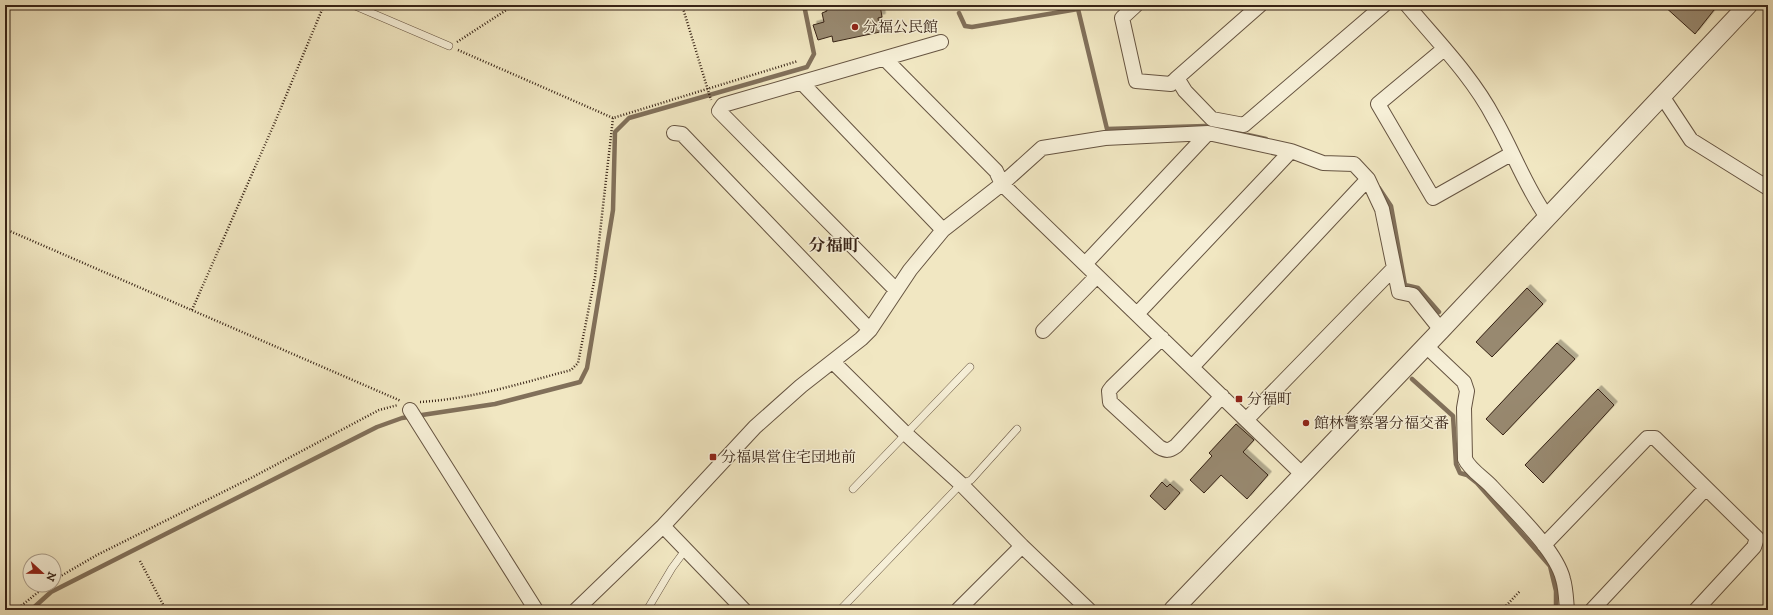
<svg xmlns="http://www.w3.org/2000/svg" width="1773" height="615" viewBox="0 0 1773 615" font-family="'IM FELL DW Pica','Noto Serif JP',serif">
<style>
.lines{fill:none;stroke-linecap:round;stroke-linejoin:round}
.stream{stroke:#81705a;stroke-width:4.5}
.building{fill:#98896f;stroke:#372316;filter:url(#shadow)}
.service-casing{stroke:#665441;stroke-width:8}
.minor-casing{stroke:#665441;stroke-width:16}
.tertiary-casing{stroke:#665441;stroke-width:20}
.path{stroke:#372316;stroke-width:2.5;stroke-dasharray:1 2;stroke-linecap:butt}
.service{stroke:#f6efd7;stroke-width:7}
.minor{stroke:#f6efd7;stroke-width:14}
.tertiary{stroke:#f6efd7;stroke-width:18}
.poi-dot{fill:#8f2418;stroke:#f6efd7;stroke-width:1.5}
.labels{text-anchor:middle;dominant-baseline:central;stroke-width:3;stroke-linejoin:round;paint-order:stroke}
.poi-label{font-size:15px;fill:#372316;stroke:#f6efd7;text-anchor:start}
.quarter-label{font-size:17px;font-weight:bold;fill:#372316;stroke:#f6efd7}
</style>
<defs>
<filter id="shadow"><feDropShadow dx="3.5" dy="-3.5" stdDeviation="0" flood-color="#0004"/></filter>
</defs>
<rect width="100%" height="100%" fill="#f1e7c2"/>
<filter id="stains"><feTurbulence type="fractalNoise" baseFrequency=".005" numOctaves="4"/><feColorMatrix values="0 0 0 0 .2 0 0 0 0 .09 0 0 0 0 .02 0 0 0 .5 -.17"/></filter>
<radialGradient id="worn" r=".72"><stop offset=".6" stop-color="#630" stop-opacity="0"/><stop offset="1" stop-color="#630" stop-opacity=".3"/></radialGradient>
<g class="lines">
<!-- stream -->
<path class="stream" d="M959,13L965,26L972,27L1078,9L1107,129L1205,126
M1248,135L1266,139
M1379,188L1391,206L1405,285L1418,288L1439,312
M1412,379L1453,416L1456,464L1460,473L1467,475L1477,483L1550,566L1556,591V610
M31,610L51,592L377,427L402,418L495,404L580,382L587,368L613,210L615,132L629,118L807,67L814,54L804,5"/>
</g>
<!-- building -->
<path class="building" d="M826,5H880L882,17L878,18L880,32L833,42L832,36L818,40L813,25L824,22L822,13L827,11Z
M1663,5H1718L1695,34Z
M1527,288L1543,304L1492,357L1476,342Z
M1557,343L1575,359L1503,435L1486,419Z
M1598,389L1614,405L1543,483L1525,465Z
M1236,424L1254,440L1243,452L1268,475L1247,499L1221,475L1204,493L1190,480L1212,456L1209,453Z
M1162,482L1167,487L1170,484L1180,493L1165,510L1150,496Z"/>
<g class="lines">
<!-- service casing -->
<g class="service-casing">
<path id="service" d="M353,5L449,46
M853,489L970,367
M647,610L672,568L686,549
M840,610L961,484L971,480L1017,429"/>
</g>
<!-- minor casing -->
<g class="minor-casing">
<path id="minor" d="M1136,5L1122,18L1136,81L1171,84L1177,78L1185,91L1212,119L1244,125L1384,5
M1407,5C1437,41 1472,76 1494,118C1513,151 1525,186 1547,217
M1444,49L1378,104L1433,198L1511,154
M885,59L996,171L1002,184L1302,474
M1177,78L1260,5
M802,83L943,230
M1662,96L1691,140L1768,188
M674,133L682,134L870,330
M1085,264L1208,133
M896,290L719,111L723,105L941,42
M1137,314L1291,151
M1043,331L1097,276
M1162,338L1112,387L1109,391L1110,402L1159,447C1166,451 1169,451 1176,446L1222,396
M1425,345L1464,382L1467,391L1464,408L1465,459C1470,470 1484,478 1492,487C1513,510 1556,550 1563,579C1566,589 1566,600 1567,610
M833,362L906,434L961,484L1022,546L1089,610
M1192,367L1368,179
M410,410L536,610
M1246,420L1394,268
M663,526L744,610
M1544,545L1647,438H1655L1757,538L1754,547L1696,610
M576,610L663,526L755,427L801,386L861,339L870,330L910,270L943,230L1002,184L1042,148L1105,138L1208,133L1291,151L1323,163L1354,164L1368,179L1382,209L1399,292L1413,295L1441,330
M958,610L1022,546
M1592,610L1706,488"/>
</g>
<!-- tertiary casing -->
<g class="tertiary-casing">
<path id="tertiary" d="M1173,610L1441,330L1748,5"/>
</g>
<!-- path -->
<path class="path" d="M682,5L711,100
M457,42L514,5
M458,50L613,118
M5,229L401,401
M192,310L275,122L324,5
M420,402C472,399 522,383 571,370L578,363L595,277L613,118L798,61
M140,561L166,610
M54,580L97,555L251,478L379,410L398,405
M10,610L21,606L47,585
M1502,610L1520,591"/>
<!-- service -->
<use href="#service" class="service"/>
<!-- minor -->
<use href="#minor" class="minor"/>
<!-- tertiary -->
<use href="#tertiary" class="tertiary"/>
</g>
<!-- markers -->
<g class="poi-dot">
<circle cx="855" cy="27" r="4"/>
<rect x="1235" y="395" width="8" height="8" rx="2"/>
<circle cx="1306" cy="423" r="4"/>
<rect x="709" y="453" width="8" height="8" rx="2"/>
</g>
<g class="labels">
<!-- poi labels -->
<g class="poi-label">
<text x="863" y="27">分福公民館</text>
<text x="1247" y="399">分福町</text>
<text x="1314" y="423">館林警察署分福交番</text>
<text x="721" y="457">分福県営住宅団地前</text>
</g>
<!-- quarter labels -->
<g class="quarter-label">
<text x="834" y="246">分福町</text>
</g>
</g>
<!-- margin -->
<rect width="1773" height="615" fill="none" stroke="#f1e7c2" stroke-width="20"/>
<rect x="6" y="6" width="1761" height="603" fill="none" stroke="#372316" stroke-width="2"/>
<rect x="10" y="10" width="1753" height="595" fill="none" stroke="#372316"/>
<!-- north arrow -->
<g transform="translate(42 573) rotate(112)"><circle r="19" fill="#f6efd7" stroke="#aa9d8a"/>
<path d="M0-3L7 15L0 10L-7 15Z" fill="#8f2418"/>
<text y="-6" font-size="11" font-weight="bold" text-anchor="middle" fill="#372316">N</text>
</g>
<rect width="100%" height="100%" filter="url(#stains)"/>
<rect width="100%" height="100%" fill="url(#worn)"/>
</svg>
